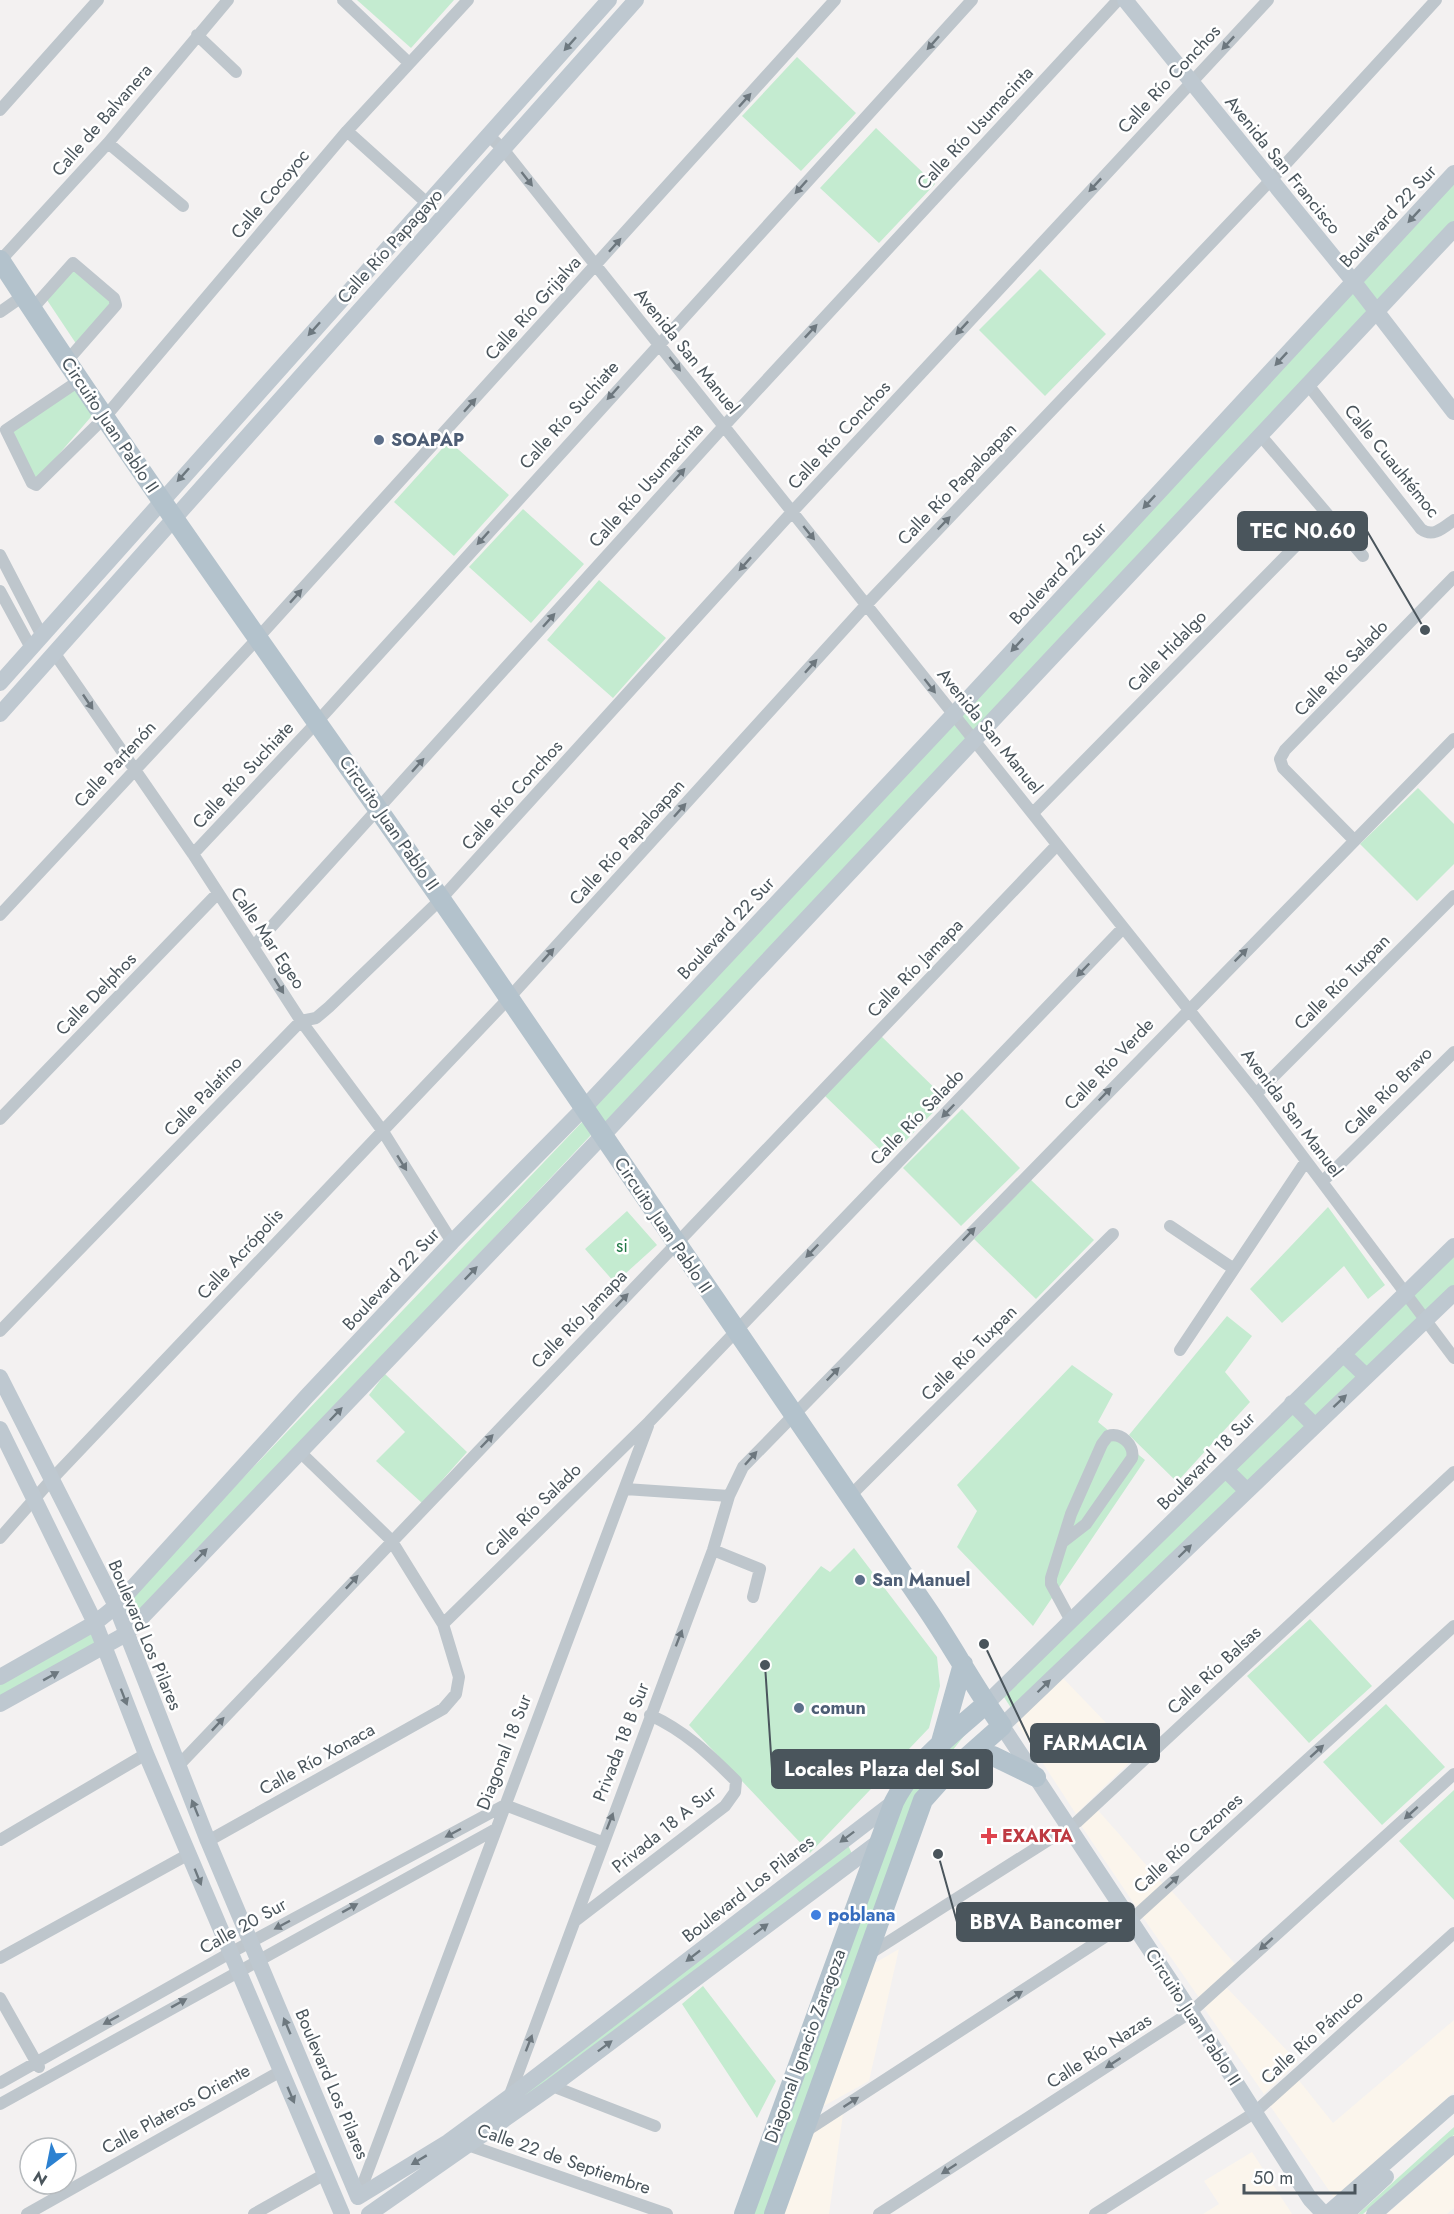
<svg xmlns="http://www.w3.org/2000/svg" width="1454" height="2214" viewBox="0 0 1454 2214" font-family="Jost,sans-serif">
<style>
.commercial{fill:#fbf5ec}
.green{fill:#c4ebd0}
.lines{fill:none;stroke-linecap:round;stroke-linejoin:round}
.street{stroke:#bec6cc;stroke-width:12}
.secondary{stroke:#bec8d0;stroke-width:16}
.primary{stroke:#b3c2cc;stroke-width:20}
.oneway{fill:#6d777e}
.oneway2{fill:#6d787f}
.service-dot{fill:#5c6f8a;stroke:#fff;stroke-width:2}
.health-dot{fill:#e0444e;stroke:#fff;stroke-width:2}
.shop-dot{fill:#3f7fe0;stroke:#fff;stroke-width:2}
.labels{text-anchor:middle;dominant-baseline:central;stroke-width:5;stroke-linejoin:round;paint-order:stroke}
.street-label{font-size:18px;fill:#4a555c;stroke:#fff}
.service-label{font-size:18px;font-weight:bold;fill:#4e5e75;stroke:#fff;text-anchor:start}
.park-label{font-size:18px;fill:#217745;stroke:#fff}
.health-label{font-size:18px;font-weight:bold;fill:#be3a42;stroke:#fff;text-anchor:start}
.shop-label{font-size:18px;font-weight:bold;fill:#366cbe;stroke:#fff;text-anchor:start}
.leader{fill:none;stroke:#4a555c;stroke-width:2}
.callout-dot{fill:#4a555c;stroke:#fff;stroke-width:2}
.callout{fill:#4a555c;stroke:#4a555c;stroke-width:2}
.callout-label{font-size:20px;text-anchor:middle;font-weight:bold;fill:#fff}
</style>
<rect width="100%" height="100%" fill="#f3f1f1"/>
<!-- commercial -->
<path class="commercial" d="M1061,1676L1137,1755L1076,1814L1014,1719Z
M1096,1808L1163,1884L1137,1908L1080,1824Z
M1170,1889L1235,1964L1200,1999L1142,1916Z
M899,1949L869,2081L820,2108L870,1966Z
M1226,1987L1298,2062L1264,2094L1204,2008Z
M1454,2020V2092L1335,2199L1268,2103L1297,2078L1333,2123Z
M843,2114L829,2214H783L808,2136Z
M1252,2152L1292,2214H1203L1219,2204L1204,2181Z
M1454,2155V2208L1447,2214H1387Z"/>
<!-- green -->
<path class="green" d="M357,0H454L411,48Z
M797,57L856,113L801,171L742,116Z
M876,128L935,184L879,243L820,188Z
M1454,173V229L608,1130L589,1102Z
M74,265L115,302L77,345L45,297Z
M1040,269L1106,334L1045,396L979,330Z
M78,385L96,411L35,482L9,431Z
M449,441L509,495L454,556L394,502Z
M523,509L584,564L531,623L469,567Z
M599,580L666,638L613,698L547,640Z
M1418,788L1454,824V864L1417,901L1360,844Z
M881,1036L946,1099L889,1158L824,1095Z
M962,1109L1020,1168L961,1226L903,1168Z
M583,1121L591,1135L129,1625L123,1604Z
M1031,1180L1094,1240L1036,1299L974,1239Z
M1328,1207L1385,1285L1368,1299L1344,1266L1282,1323L1250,1289Z
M627,1211L657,1245L615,1283L585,1249Z
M1454,1246V1293L1015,1714L1000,1691Z
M1227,1316L1252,1336L1225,1372L1250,1402L1177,1482L1129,1435Z
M1072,1365L1113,1394L1098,1422L1145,1460L1033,1626L957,1547L977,1511L957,1485Z
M385,1374L467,1452L422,1503L376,1461L405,1432L369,1395Z
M854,1548L937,1657L940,1686L929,1728L810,1853L689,1725L821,1566L830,1572Z
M1310,1619L1372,1686L1309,1743L1247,1676Z
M93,1628L100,1646L0,1702V1680Z
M1386,1704L1445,1767L1382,1825L1323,1762Z
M971,1727L915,1798L769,2214H750L906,1791Z
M1454,1790V1900L1399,1841Z
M847,1843L853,1856L511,2112L502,2100Z
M703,1986L776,2081L757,2118L682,2004Z
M1454,2127V2135L1363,2214H1358Z"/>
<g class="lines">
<!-- street -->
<path class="street" d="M343,0L409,63
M197,35L236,72
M0,110L98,0
M347,131L427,203
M488,135L503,149L1256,1094L1454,1358
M108,143L183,206
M0,261L108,143L228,0
M32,309L73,263L114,298L116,305L67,361
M0,312L23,296
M80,380L6,430L32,483L36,485L105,417L347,131L468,0
M1309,386L1421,529C1433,538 1443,528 1454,520
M1261,436L1363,556
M0,555L42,636
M0,591L31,648
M55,654L193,854L301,1021L382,1130L452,1242
M1033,813L1327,514
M1354,840L1283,768L1280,759L1285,750L1454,577
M193,854L318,721L972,0
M0,915L257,639L835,0
M254,946L724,426L1118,0
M1256,1094L1454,896
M0,1119L217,894
M1322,1182L1454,1052
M1170,1226L1234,1269
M0,1331L301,1021L316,1018L329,1007L441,899L792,512L1268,0
M1180,1350L1306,1161
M625,1489L729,1496
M849,1497L1113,1234
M0,1538L52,1479L509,998L866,605L1270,181L1436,0
M1064,1541L1086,1524L1132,1458C1135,1445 1121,1432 1108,1436L1102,1444L1071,1514L1051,1578V1584L1071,1621
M713,1550L760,1569L753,1597
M443,1624L649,1422L1123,928
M178,1766L1057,845
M0,1840L146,1754
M208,1841L443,1709L456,1694L459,1677L443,1624L391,1540L300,1452
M575,1921L725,1806L735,1792L736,1781C709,1754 685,1731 650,1715
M866,1956L1077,1822L1454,1472
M0,1958L189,1854
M0,1998L39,2067
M0,2083L230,1953L505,1805L602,1842
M552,2086L655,2126
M509,2097L713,1550L729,1496L743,1467L1454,739
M0,2104L496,1829
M803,2133L1131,1920L1454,1626
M465,2144L667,2214
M358,2197L648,1426
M27,2214L281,2071
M254,2214L325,2174
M879,2214L1191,2012L1454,1774
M1095,2214L1254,2113L1454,1933"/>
<!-- secondary -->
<path class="secondary" d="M1125,0L1353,281L1454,412
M0,683L609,0
M0,714L636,0
M1343,1354L1366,1376
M0,1377L116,1606L208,1841L358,2197
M1292,1403L1314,1425
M0,1429L95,1623L146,1754L342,2214
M1226,1470L1247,1491
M0,1677L95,1623L116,1606L307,1396L452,1242L584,1108L953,715L1454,173
M0,1704L126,1634L608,1130L1454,229
M986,1704L1454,1246
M358,2197L448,2142L508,2098L894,1802
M369,2214L552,2086L880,1841
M1324,2214L1310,2199L1191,2012L1002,1726L1454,1293
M1327,2214L1454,2103
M1346,2214L1386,2177
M1374,2214L1454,2144"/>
<!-- primary -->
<path class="primary" d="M0,260C162,510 339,749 507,995C647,1198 785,1403 925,1606C952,1645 974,1687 1002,1726L940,1781L923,1800L774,2214
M941,1742L963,1664
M969,1756H993L1036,1777
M744,2214L894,1802C914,1762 953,1733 986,1704"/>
</g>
<!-- one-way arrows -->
<defs><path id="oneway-solid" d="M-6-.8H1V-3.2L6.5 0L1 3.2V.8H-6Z" transform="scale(1.5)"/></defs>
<g class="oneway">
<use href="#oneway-solid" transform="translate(933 43) rotate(132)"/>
<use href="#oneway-solid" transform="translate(1228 43) rotate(133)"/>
<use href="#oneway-solid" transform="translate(745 100) rotate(-48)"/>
<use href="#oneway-solid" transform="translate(527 179) rotate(52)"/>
<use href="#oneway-solid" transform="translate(1095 185) rotate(133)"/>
<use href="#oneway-solid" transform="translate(801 187) rotate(132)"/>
<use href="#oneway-solid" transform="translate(615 245) rotate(-48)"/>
<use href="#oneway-solid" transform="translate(962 328) rotate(133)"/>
<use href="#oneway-solid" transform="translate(811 331) rotate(-47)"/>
<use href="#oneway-solid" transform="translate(675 364) rotate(52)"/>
<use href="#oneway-solid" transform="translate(613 393) rotate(132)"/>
<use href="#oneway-solid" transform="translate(470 405) rotate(-48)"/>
<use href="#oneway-solid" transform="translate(679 475) rotate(-48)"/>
<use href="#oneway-solid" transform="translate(944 523) rotate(-46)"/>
<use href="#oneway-solid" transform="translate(809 533) rotate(51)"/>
<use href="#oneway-solid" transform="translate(483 538) rotate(132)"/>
<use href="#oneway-solid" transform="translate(745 564) rotate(132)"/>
<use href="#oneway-solid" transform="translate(296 596) rotate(-48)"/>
<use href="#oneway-solid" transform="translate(549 620) rotate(-48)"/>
<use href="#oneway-solid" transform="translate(811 666) rotate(-48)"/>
<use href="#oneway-solid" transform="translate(930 686) rotate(52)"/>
<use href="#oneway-solid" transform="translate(88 702) rotate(56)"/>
<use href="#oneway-solid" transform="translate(418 765) rotate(-48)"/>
<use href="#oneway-solid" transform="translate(680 810) rotate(-48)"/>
<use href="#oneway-solid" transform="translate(548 955) rotate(-48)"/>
<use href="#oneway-solid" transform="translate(1241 955) rotate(-45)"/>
<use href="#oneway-solid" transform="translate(1083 970) rotate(134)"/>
<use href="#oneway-solid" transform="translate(279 986) rotate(58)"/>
<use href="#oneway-solid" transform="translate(1105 1094) rotate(-46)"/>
<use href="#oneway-solid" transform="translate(948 1111) rotate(134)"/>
<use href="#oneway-solid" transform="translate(402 1163) rotate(58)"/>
<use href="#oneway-solid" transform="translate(969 1234) rotate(-46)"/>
<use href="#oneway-solid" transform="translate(812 1251) rotate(134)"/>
<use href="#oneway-solid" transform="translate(622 1300) rotate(-46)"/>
<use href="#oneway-solid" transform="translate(833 1374) rotate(-46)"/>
<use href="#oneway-solid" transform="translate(487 1441) rotate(-46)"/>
<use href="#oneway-solid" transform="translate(751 1458) rotate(-48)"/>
<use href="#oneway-solid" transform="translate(352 1582) rotate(-47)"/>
<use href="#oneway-solid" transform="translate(679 1638) rotate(-69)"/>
<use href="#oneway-solid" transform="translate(218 1724) rotate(-47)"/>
<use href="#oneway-solid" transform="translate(1317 1751) rotate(-42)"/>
<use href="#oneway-solid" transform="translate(1411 1813) rotate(138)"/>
<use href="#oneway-solid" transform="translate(610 1821) rotate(-69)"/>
<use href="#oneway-solid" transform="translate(453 1833) rotate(152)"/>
<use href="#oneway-solid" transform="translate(1172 1882) rotate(-42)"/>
<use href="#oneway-solid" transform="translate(350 1908) rotate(-29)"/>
<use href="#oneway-solid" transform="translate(282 1925) rotate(152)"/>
<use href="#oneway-solid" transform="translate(1266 1944) rotate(138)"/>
<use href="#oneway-solid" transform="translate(1015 1996) rotate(-33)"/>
<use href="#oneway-solid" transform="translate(179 2003) rotate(-29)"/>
<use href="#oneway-solid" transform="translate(111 2020) rotate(151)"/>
<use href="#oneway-solid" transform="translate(529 2043) rotate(-69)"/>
<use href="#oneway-solid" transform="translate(1113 2063) rotate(147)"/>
<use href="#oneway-solid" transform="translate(851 2102) rotate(-33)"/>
<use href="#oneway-solid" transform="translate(949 2169) rotate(147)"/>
</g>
<g class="oneway2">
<use href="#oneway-solid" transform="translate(570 44) rotate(132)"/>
<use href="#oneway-solid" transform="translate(1414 216) rotate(133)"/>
<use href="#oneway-solid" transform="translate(314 329) rotate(132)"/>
<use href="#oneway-solid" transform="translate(1281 359) rotate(133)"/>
<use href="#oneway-solid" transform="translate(183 475) rotate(132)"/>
<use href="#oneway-solid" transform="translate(1149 502) rotate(133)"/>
<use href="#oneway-solid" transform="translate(1017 645) rotate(133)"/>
<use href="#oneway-solid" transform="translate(471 1273) rotate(-46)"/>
<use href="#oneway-solid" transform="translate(1340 1401) rotate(-43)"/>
<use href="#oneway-solid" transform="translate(336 1414) rotate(-46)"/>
<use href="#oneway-solid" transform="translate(1185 1551) rotate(-44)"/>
<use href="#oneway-solid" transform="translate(201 1555) rotate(-46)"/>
<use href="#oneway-solid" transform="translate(51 1676) rotate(-29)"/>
<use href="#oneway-solid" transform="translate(1044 1686) rotate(-44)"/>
<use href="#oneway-solid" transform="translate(124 1697) rotate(69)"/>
<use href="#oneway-solid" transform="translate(195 1808) rotate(-112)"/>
<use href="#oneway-solid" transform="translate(847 1837) rotate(143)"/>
<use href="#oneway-solid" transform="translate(198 1877) rotate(68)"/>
<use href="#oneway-solid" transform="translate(761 1929) rotate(-37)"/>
<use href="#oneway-solid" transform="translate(693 1956) rotate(142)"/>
<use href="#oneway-solid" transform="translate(287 2026) rotate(-113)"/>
<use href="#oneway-solid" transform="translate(605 2046) rotate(-37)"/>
<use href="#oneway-solid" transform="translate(291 2095) rotate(67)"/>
<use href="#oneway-solid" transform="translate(419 2160) rotate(149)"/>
</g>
<!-- markers -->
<g class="service-dot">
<circle cx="379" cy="440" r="6"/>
<circle cx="860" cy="1580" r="6"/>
<circle cx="799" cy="1708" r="6"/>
</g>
<path class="health-dot" d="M986 1827h6v6h6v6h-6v6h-6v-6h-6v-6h6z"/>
<circle class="shop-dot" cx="816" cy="1915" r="6"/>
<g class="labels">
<!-- street labels -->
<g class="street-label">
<text transform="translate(1169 79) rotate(-47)">Calle Río Conchos</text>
<text transform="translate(102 120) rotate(-49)">Calle de Balvanera</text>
<text transform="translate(975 128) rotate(-47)">Calle Río Usumacinta</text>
<text transform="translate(1283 165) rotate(51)">Avenida San Francisco</text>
<text transform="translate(270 194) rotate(-50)">Calle Cocoyoc</text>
<text transform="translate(1388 216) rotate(-47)">Boulevard 22 Sur</text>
<text transform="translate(390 246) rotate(-48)">Calle Río Papagayo</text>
<text transform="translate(533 308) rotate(-48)">Calle Río Grijalva</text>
<text transform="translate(687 351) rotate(51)">Avenida San Manuel</text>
<text transform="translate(569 415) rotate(-48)">Calle Río Suchiate</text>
<text transform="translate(110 425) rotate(56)">Circuito Juan Pablo II</text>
<text transform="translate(839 435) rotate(-47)">Calle Río Conchos</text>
<text transform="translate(1392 461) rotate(51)">Calle Cuauhtémoc</text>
<text transform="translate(957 484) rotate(-46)">Calle Río Papaloapan</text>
<text transform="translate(646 485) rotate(-48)">Calle Río Usumacinta</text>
<text transform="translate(1058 573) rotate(-47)">Boulevard 22 Sur</text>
<text transform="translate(1167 651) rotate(-46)">Calle Hidalgo</text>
<text transform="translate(1341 668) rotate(-46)">Calle Río Salado</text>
<text transform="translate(990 731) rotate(51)">Avenida San Manuel</text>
<text transform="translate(115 764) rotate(-47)">Calle Partenón</text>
<text transform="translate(243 775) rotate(-47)">Calle Río Suchiate</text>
<text transform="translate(512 795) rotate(-48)">Calle Río Conchos</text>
<text transform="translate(389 823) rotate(55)">Circuito Juan Pablo II</text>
<text transform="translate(627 842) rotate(-48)">Calle Río Papaloapan</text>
<text transform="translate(726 928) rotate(-47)">Boulevard 22 Sur</text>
<text transform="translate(268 938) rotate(56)">Calle Mar Egeo</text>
<text transform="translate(915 968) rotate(-46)">Calle Río Jamapa</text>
<text transform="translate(1342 982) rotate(-45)">Calle Río Tuxpan</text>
<text transform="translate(96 994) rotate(-46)">Calle Delphos</text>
<text transform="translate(1109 1064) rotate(-46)">Calle Río Verde</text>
<text transform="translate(1388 1091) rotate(-45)">Calle Río Bravo</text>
<text transform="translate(203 1096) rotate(-46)">Calle Palatino</text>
<text transform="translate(1292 1113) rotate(53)">Avenida San Manuel</text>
<text transform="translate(917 1117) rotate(-46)">Calle Río Salado</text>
<text transform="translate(663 1225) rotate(56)">Circuito Juan Pablo II</text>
<text transform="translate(240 1254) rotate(-47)">Calle Acrópolis</text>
<text transform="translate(391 1279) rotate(-47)">Boulevard 22 Sur</text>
<text transform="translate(579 1319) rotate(-46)">Calle Río Jamapa</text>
<text transform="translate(969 1353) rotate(-45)">Calle Río Tuxpan</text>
<text transform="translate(1206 1461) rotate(-45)">Boulevard 18 Sur</text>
<text transform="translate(533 1510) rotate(-44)">Calle Río Salado</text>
<text transform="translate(145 1635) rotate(67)">Boulevard Los Pilares</text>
<text transform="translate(1214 1670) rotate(-43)">Calle Río Balsas</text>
<text transform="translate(621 1742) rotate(-69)">Privada 18 B Sur</text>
<text transform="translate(504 1752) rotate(-69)">Diagonal 18 Sur</text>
<text transform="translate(317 1759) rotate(-29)">Calle Río Xonaca</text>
<text transform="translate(664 1829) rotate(-39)">Privada 18 A Sur</text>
<text transform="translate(1188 1843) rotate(-42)">Calle Río Cazones</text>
<text transform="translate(748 1889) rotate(-38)">Boulevard Los Pilares</text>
<text transform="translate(243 1926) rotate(-29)">Calle 20 Sur</text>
<text transform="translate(1193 2017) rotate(57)">Circuito Juan Pablo II</text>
<text transform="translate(1312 2037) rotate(-42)">Calle Río Pánuco</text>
<text transform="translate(805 2046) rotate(-70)">Diagonal Ignacio Zaragoza</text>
<text transform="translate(1099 2051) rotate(-33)">Calle Río Nazas</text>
<text transform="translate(332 2084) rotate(67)">Boulevard Los Pilares</text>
<text transform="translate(176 2109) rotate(-29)">Calle Plateros Oriente</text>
<text transform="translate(564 2159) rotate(19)">Calle 22 de Septiembre</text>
</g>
<!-- service labels -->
<g class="service-label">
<text x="391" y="440">SOAPAP</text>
<text x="872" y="1580">San Manuel</text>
<text x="811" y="1708">comun</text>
</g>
<!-- park labels -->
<g class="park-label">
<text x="622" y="1246">si</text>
</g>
<!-- health labels -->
<g class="health-label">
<text x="1002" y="1836">EXAKTA</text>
</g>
<!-- shop labels -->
<g class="shop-label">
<text x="828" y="1915">poblana</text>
</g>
</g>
<!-- callouts -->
<path class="leader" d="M1425 630L1367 531M984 1644L1031 1743M765 1665L772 1769M938 1854L957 1922"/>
<g class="callout-dot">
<circle cx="1425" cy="630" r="6"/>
<circle cx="984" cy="1644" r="6"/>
<circle cx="765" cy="1665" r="6"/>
<circle cx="938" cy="1854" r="6"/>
</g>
<g class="callout">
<rect x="1238" y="512" width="129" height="38" rx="6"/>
<rect x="1031" y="1724" width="128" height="38" rx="6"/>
<rect x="772" y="1750" width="220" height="38" rx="6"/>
<rect x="957" y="1903" width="177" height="38" rx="6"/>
</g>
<g class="callout-label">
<text x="1303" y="538">TEC N0.60</text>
<text x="1095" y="1750">FARMACIA</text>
<text x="882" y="1776">Locales Plaza del Sol</text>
<text x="1046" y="1929">BBVA Bancomer</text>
</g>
<!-- north arrow -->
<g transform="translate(48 2166) rotate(212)"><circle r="28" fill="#ffffff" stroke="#b7bbbe" stroke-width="1.5"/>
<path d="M0-4.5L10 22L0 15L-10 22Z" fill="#2c81d1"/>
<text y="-9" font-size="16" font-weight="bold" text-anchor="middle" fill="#4a555c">N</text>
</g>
<!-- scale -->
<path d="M1244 2184v9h111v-9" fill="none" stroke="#4a555c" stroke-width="3"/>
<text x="1253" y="2184" font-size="18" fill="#4a555c" stroke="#ffffff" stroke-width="4.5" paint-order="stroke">50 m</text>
</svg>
